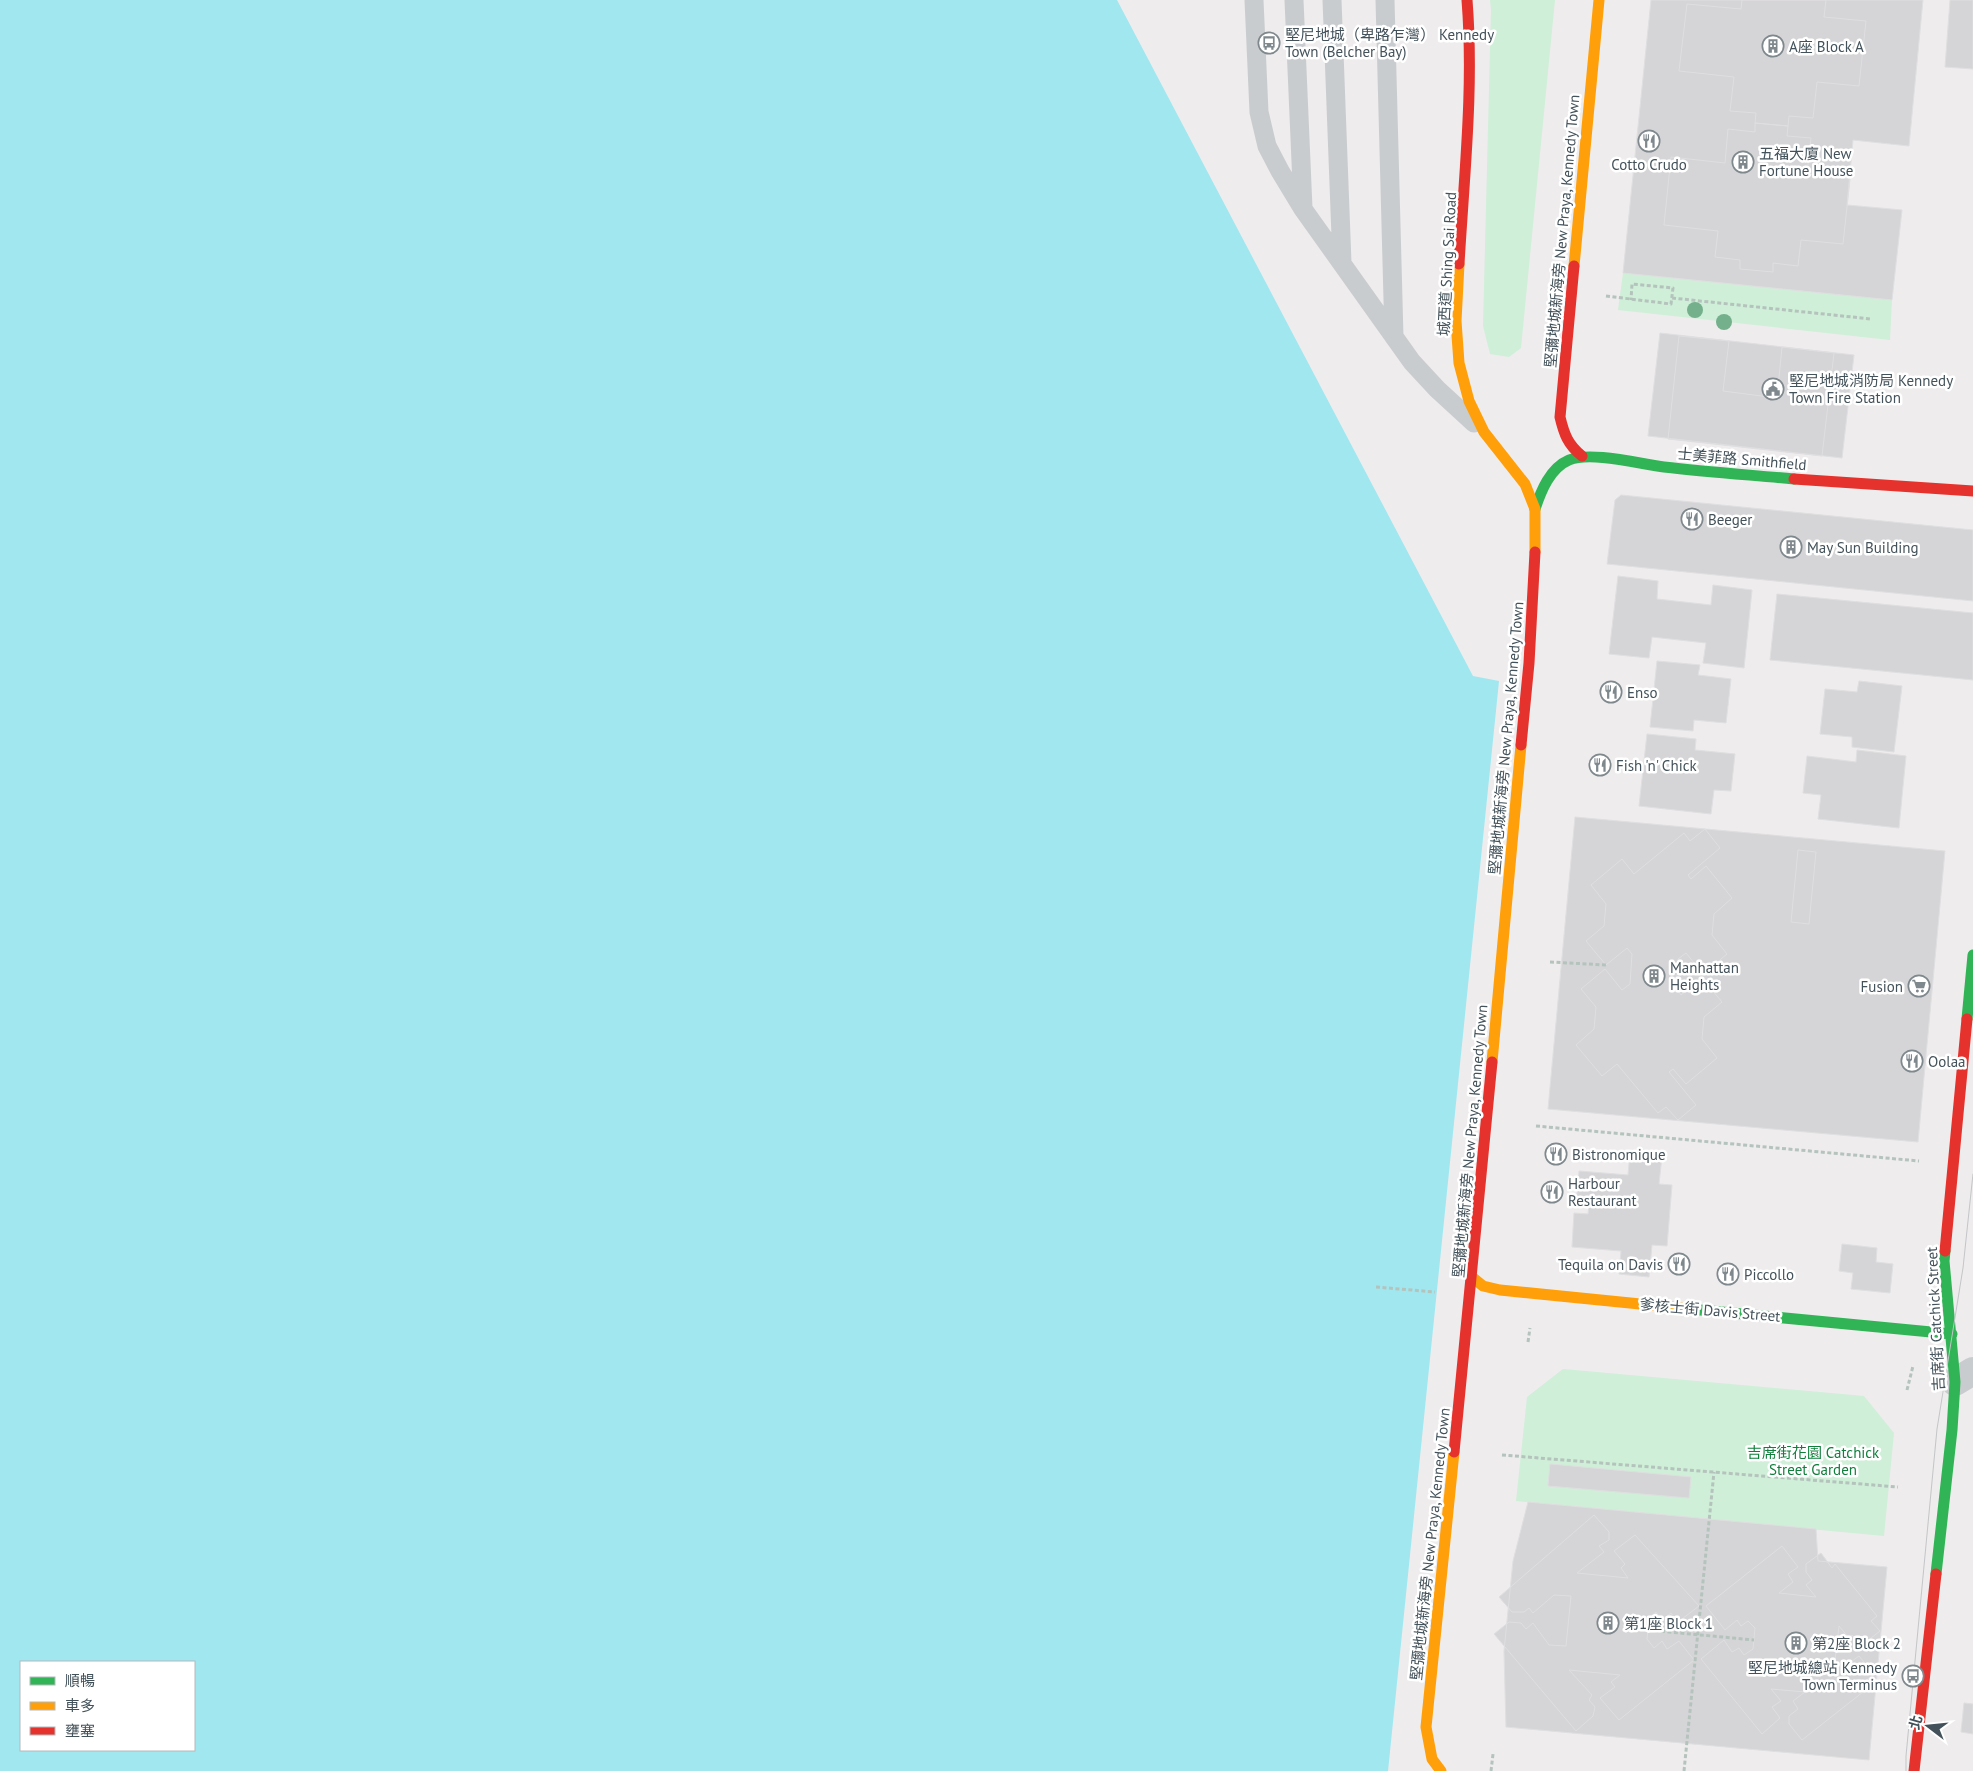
<svg xmlns="http://www.w3.org/2000/svg" width="1973" height="1771" viewBox="0 0 1973 1771" font-family="'PT Sans','Noto Sans TC',sans-serif">
<style>
.green{fill:#cfefd8}
.water{fill:#a0e7f0;fill-rule:evenodd}
.building{fill:#d5d5d7;stroke:#dfdee0}
.lines{fill:none;stroke-linecap:round;stroke-linejoin:round}
.path{stroke:#b5c3bd;stroke-width:3;stroke-dasharray:4 2.5;stroke-linecap:butt}
.lane{stroke:#c9ccce;stroke-width:19}
.street{stroke:#c9ccce;stroke-width:28}
.fast{stroke:#30b455;stroke-width:11}
.slow{stroke:#ff9f0a;stroke-width:11}
.jam{stroke:#e5322d;stroke-width:11}
.tram{stroke:#c3c5c7;stroke-width:1}
.tree{fill:#74b08c}
.labels{text-anchor:middle;dominant-baseline:central;stroke-width:5;stroke-linejoin:round;paint-order:stroke}
.poi-label{font-size:15px;fill:#43525a;stroke:#fff;text-anchor:start}
.street-label{font-size:15px;fill:#43525a;stroke:#fff}
.park-label{font-size:15px;fill:#107f3c;stroke:#fff}
</style>
<rect width="100%" height="100%" fill="#eeeced"/>
<!-- green -->
<path class="green" d="M1490,0H1555L1521,348L1509,357L1490,354L1483,326L1491,10Z
M1623,273L1892,300L1890,340L1618,310Z
M1563,1369L1864,1396L1894,1433L1884,1536L1516,1501L1527,1397Z"/>
<!-- water -->
<path class="water" d="M0,0H1117L1473,676L1499,681L1388,1771H0ZM194,1662V1750H21V1662Z"/>
<!-- building -->
<path class="building" d="M1651,0H1923L1909,146L1853,140L1847,205L1902,210L1892,300L1623,273Z
M1742,0H1826L1824,17L1866,21L1859,86L1817,82L1813,118L1789,116L1788,126L1755,123L1756,113L1730,111L1734,77L1679,71L1687,4L1741,9Z
M1950,0H1973V69L1945,67Z
M1755,123L1788,126L1787,136L1811,138L1807,174L1850,179L1843,244L1801,240L1798,266L1773,263V272L1740,269V260L1715,257L1718,231L1664,225L1671,157L1725,163L1728,129L1755,132Z
M1660,333L1854,355L1842,458L1648,436Z
M1679,336L1729,341L1723,391L1777,398L1782,347L1834,353L1822,456L1668,439Z
M1621,495L1973,530V601L1607,564L1615,500Z
M1618,576L1658,581L1657,599L1711,605L1713,585L1752,590L1744,668L1703,663L1706,643L1652,637L1649,658L1609,654Z
M1777,594L1973,613V680L1770,660Z
M1657,661L1700,665L1698,675L1731,679L1726,723L1694,720L1693,731L1650,727Z
M1859,681L1902,686L1894,752L1852,747V737L1820,734L1825,689L1857,692Z
M1647,734L1696,739L1695,750L1735,754L1731,791L1714,790L1711,814L1639,806Z
M1857,750L1906,756L1899,828L1818,819L1821,795L1803,793L1807,756L1856,762Z
M1575,817L1945,851L1918,1142L1548,1109Z
M1705,829L1720,848L1688,875L1691,879L1706,866L1732,898L1714,914L1712,935L1727,954L1703,974L1686,953L1678,959L1676,988L1681,995L1702,978L1722,1002L1704,1017L1702,1039L1717,1058L1686,1084L1673,1069L1669,1072L1696,1105L1678,1120L1666,1107L1658,1113L1617,1064L1602,1076L1576,1045L1594,1029L1596,1007L1581,989L1605,969L1622,990L1630,984L1632,954L1627,948L1606,965L1586,941L1604,926L1606,904L1591,885L1622,859L1634,874L1684,833L1690,841Z
M1798,850L1816,852L1809,924L1791,922Z
M1630,1153L1662,1156L1659,1184L1672,1185L1667,1246L1652,1245L1649,1277L1619,1274L1621,1251L1572,1247L1574,1213L1588,1214L1589,1205L1576,1204L1579,1171L1628,1175Z
M1842,1244L1877,1248L1876,1262L1893,1264L1890,1293L1851,1289L1853,1273L1839,1271Z
M1550,1464L1691,1477L1689,1498L1548,1486Z
M1528,1502L1816,1529L1818,1561L1887,1567L1869,1760L1506,1727L1504,1651L1513,1561Z
M1594,1515L1609,1532V1540L1599,1546L1604,1552L1577,1573L1628,1578L1621,1568L1625,1564L1614,1551L1635,1535L1699,1606L1678,1622L1671,1613L1662,1620L1656,1612L1649,1618L1647,1639L1654,1648L1662,1641L1667,1649L1679,1641L1694,1660L1619,1720L1600,1698L1615,1687L1611,1682L1620,1675L1569,1670L1592,1695L1589,1700L1595,1707L1593,1716L1576,1731L1494,1634L1509,1622L1521,1623L1526,1629L1533,1623L1549,1645L1566,1646L1571,1596L1554,1595L1533,1613L1529,1608L1524,1612H1512L1499,1597Z
M1782,1546L1798,1567L1788,1574L1793,1582L1779,1593L1816,1597L1806,1585L1812,1580L1806,1572V1564L1821,1553L1832,1568L1835,1564L1877,1616L1871,1621L1880,1631L1862,1645L1852,1635L1849,1638L1839,1626L1834,1669L1845,1660L1848,1664L1859,1656L1874,1674L1864,1682L1868,1688L1802,1740L1789,1724V1716L1798,1709L1793,1701L1805,1692L1771,1689L1781,1701L1772,1707L1780,1718L1762,1734L1701,1659L1724,1640L1732,1652L1739,1648L1744,1655L1753,1649L1755,1628L1748,1621L1741,1626L1737,1620L1725,1630L1706,1606Z
M1964,1703L1973,1704V1734L1961,1732Z"/>
<g class="lines">
<!-- path -->
<path class="path" d="M1606,296L1671,304L1673,288L1632,284L1631,300
M1672,298L1871,319
M1550,962L1606,965
M1536,1126L1919,1161
M1376,1287L1435,1292
M1528,1342L1530,1328
M1907,1390L1913,1366
M1502,1455L1898,1487
M1648,1630L1754,1640
M1491,1771L1493,1754
M1684,1771L1714,1472"/>
<!-- lane -->
<path class="lane" d="M1254,0L1259,112L1267,146L1280,171L1303,209L1412,362L1437,389L1474,423
M1294,0L1303,208
M1332,0L1342,263
M1385,0L1394,337"/>
<!-- street -->
<path class="street" d="M1955,1382L1973,1371"/>
<!-- fast -->
<path class="fast" d="M1535,509C1541,491 1550,468 1569,460C1591,451 1640,464 1664,467C1707,472 1751,475 1794,479
M1967,1019L1973,955
M1690,1309L1952,1334
M1936,1574L1952,1430L1955,1382L1944,1261L1945,1251"/>
<!-- slow -->
<path class="slow" d="M1459,264L1456,321L1459,363L1469,401L1484,432L1525,484L1535,509V552
M1574,266L1599,0
M1492,1062L1521,745
M1472,1277L1483,1286L1500,1290L1690,1309
M1441,1771L1432,1759L1426,1727L1454,1452"/>
<!-- jam -->
<path class="jam" d="M1459,264C1464,176 1474,88 1467,0
M1574,266L1560,417C1564,434 1568,445 1582,456
M1794,479L1973,491
M1521,745L1529,663L1535,552
M1945,1251L1967,1019
M1454,1452L1492,1062
M1914,1771L1936,1574"/>
<!-- tram -->
<path class="tram" d="M1906,1771V1756L1937,1429L1963,1268L1973,1174"/>
</g>
<!-- trees -->
<g class="tree">
<circle cx="1695" cy="310" r="8"/>
<circle cx="1724" cy="322" r="8"/>
</g>
<!-- icons -->
<defs>
<g id="bus-ring" transform="scale(1.125)"><circle r="9.5" fill="#fff" stroke="#7f888d" stroke-width="1.5"/><path d="M-5-6H5V4H4V6H2V4H-2V6H-4V4H-5ZM-3.5-4V0h7V-4ZM-3.5 1.2v1.5H-2V1.2ZM2 1.2v1.5H3.5V1.2Z" fill="#7f888d"/></g>
<g id="building-ring" transform="scale(1.125)"><circle r="9.5" fill="#fff" stroke="#7f888d" stroke-width="1.5"/><path d="M-4-6H4V6H1V3H-1V6H-4ZM-2.5-4.3h1.7v1.8h-1.7ZM.8-4.3h1.7v1.8H.8ZM-2.5-1h1.7V.8h-1.7ZM.8-1h1.7V.8H.8Z" fill="#7f888d"/></g>
<g id="restaurant-ring" transform="scale(1.125)"><circle r="9.5" fill="#fff" stroke="#7f888d" stroke-width="1.5"/><path d="M-5-6h1v4h1v-4h1v4h1v-4h1v5L-1.5 .5V6h-2V.5L-5-1ZM5-6V6H3V1.5H1.5Q1.5-4 5-6Z" fill="#7f888d"/></g>
<g id="civic-ring" transform="scale(1.125)"><circle r="9.5" fill="#fff" stroke="#7f888d" stroke-width="1.5"/><path d="M-.6-6.5H3V-4.5H.6V-3L4-1V1h2V6H-6V1h2V-1L-.6-3ZM-1.2 2.5V6h2.4V2.5Z" fill="#7f888d"/></g>
<g id="supermarket-ring" transform="scale(1.125)"><circle r="9.5" fill="#fff" stroke="#7f888d" stroke-width="1.5"/><path d="M-6-5.5h2.5l.6 2H6L4.5 2H-2.5L-4.4-4H-6ZM-1.5 3.2a1.3 1.3 0 1 0 .1 0ZM3 3.2a1.3 1.3 0 1 0 .1 0Z" fill="#7f888d"/></g>
</defs>
<g fill-rule="evenodd">
<use href="#bus-ring" x="1269" y="43"/>
<use href="#building-ring" x="1773" y="46"/>
<use href="#restaurant-ring" x="1649" y="141"/>
<use href="#building-ring" x="1743" y="162"/>
<use href="#civic-ring" x="1773" y="389"/>
<use href="#restaurant-ring" x="1692" y="519"/>
<use href="#building-ring" x="1791" y="547"/>
<use href="#restaurant-ring" x="1611" y="692"/>
<use href="#restaurant-ring" x="1600" y="765"/>
<use href="#building-ring" x="1654" y="976"/>
<use href="#supermarket-ring" x="1919" y="986"/>
<use href="#restaurant-ring" x="1912" y="1061"/>
<use href="#restaurant-ring" x="1556" y="1154"/>
<use href="#restaurant-ring" x="1552" y="1192"/>
<use href="#restaurant-ring" x="1679" y="1264"/>
<use href="#restaurant-ring" x="1728" y="1274"/>
<use href="#building-ring" x="1608" y="1623"/>
<use href="#building-ring" x="1796" y="1643"/>
<use href="#bus-ring" x="1913" y="1676"/>
</g>
<g class="labels">
<!-- poi labels -->
<g class="poi-label">
<text x="1285" y="34">堅尼地城（卑路乍灣） Kennedy<tspan x="1285" dy="17">Town (Belcher Bay)</tspan></text>
<text x="1789" y="46">A座 Block A</text>
<text x="1759" y="153">五福大廈 New<tspan x="1759" dy="17">Fortune House</tspan></text>
<text x="1649" y="164" text-anchor="middle">Cotto Crudo</text>
<text x="1789" y="380">堅尼地城消防局 Kennedy<tspan x="1789" dy="17">Town Fire Station</tspan></text>
<text x="1708" y="519">Beeger</text>
<text x="1807" y="547">May Sun Building</text>
<text x="1627" y="692">Enso</text>
<text x="1616" y="765">Fish 'n' Chick</text>
<text x="1670" y="967">Manhattan<tspan x="1670" dy="17">Heights</tspan></text>
<text x="1903" y="986" text-anchor="end">Fusion</text>
<text x="1928" y="1061">Oolaa</text>
<text x="1572" y="1154">Bistronomique</text>
<text x="1568" y="1183">Harbour<tspan x="1568" dy="17">Restaurant</tspan></text>
<text x="1663" y="1264" text-anchor="end">Tequila on Davis</text>
<text x="1744" y="1274">Piccollo</text>
<text x="1624" y="1623">第1座 Block 1</text>
<text x="1812" y="1643">第2座 Block 2</text>
<text x="1897" y="1667" text-anchor="end">堅尼地城總站 Kennedy<tspan x="1897" dy="17">Town Terminus</tspan></text>
</g>
<!-- street labels -->
<g class="street-label">
<text transform="translate(1562 231) rotate(-85)">堅彌地城新海旁 New Praya, Kennedy Town</text>
<text transform="translate(1447 264) rotate(-87)">城西道 Shing Sai Road</text>
<text transform="translate(1742 459) rotate(5)">士美菲路 Smithfield</text>
<text transform="translate(1506 738) rotate(-85)">堅彌地城新海旁 New Praya, Kennedy Town</text>
<text transform="translate(1470 1141) rotate(-85)">堅彌地城新海旁 New Praya, Kennedy Town</text>
<text transform="translate(1710 1310) rotate(5)">爹核士街 Davis Street</text>
<text transform="translate(1935 1319) rotate(-93)">吉席街 Catchick Street</text>
<text transform="translate(1430 1544) rotate(-84)">堅彌地城新海旁 New Praya, Kennedy Town</text>
</g>
<!-- park labels -->
<g class="park-label">
<text x="1813" y="1452">吉席街花園 Catchick<tspan x="1813" dy="17">Street Garden</tspan></text>
</g>
</g>
<!-- legend -->
<rect x="20" y="1661" width="175" height="90" fill="#ffffff" stroke="#b4babd"/>
<rect x="30" y="1677" width="25" height="8" fill="#30b455" stroke="#b4babd"/>
<text x="65" y="1686" font-size="15" fill="#43525a">順暢</text>
<rect x="30" y="1702" width="25" height="8" fill="#ff9f0a" stroke="#b4babd"/>
<text x="65" y="1711" font-size="15" fill="#43525a">車多</text>
<rect x="30" y="1727" width="25" height="8" fill="#e5322d" stroke="#b4babd"/>
<text x="65" y="1736" font-size="15" fill="#43525a">壅塞</text>
<!-- north arrow -->
<g transform="translate(1928 1726) rotate(286)" stroke="#ffffff" stroke-width="4" paint-order="stroke">
<path d="M0-4L9 19L0 12L-9 19Z" fill="#43525a"/>
<text y="-8" font-size="14" font-weight="bold" text-anchor="middle" fill="#43525a">北</text>
</g>
</svg>
